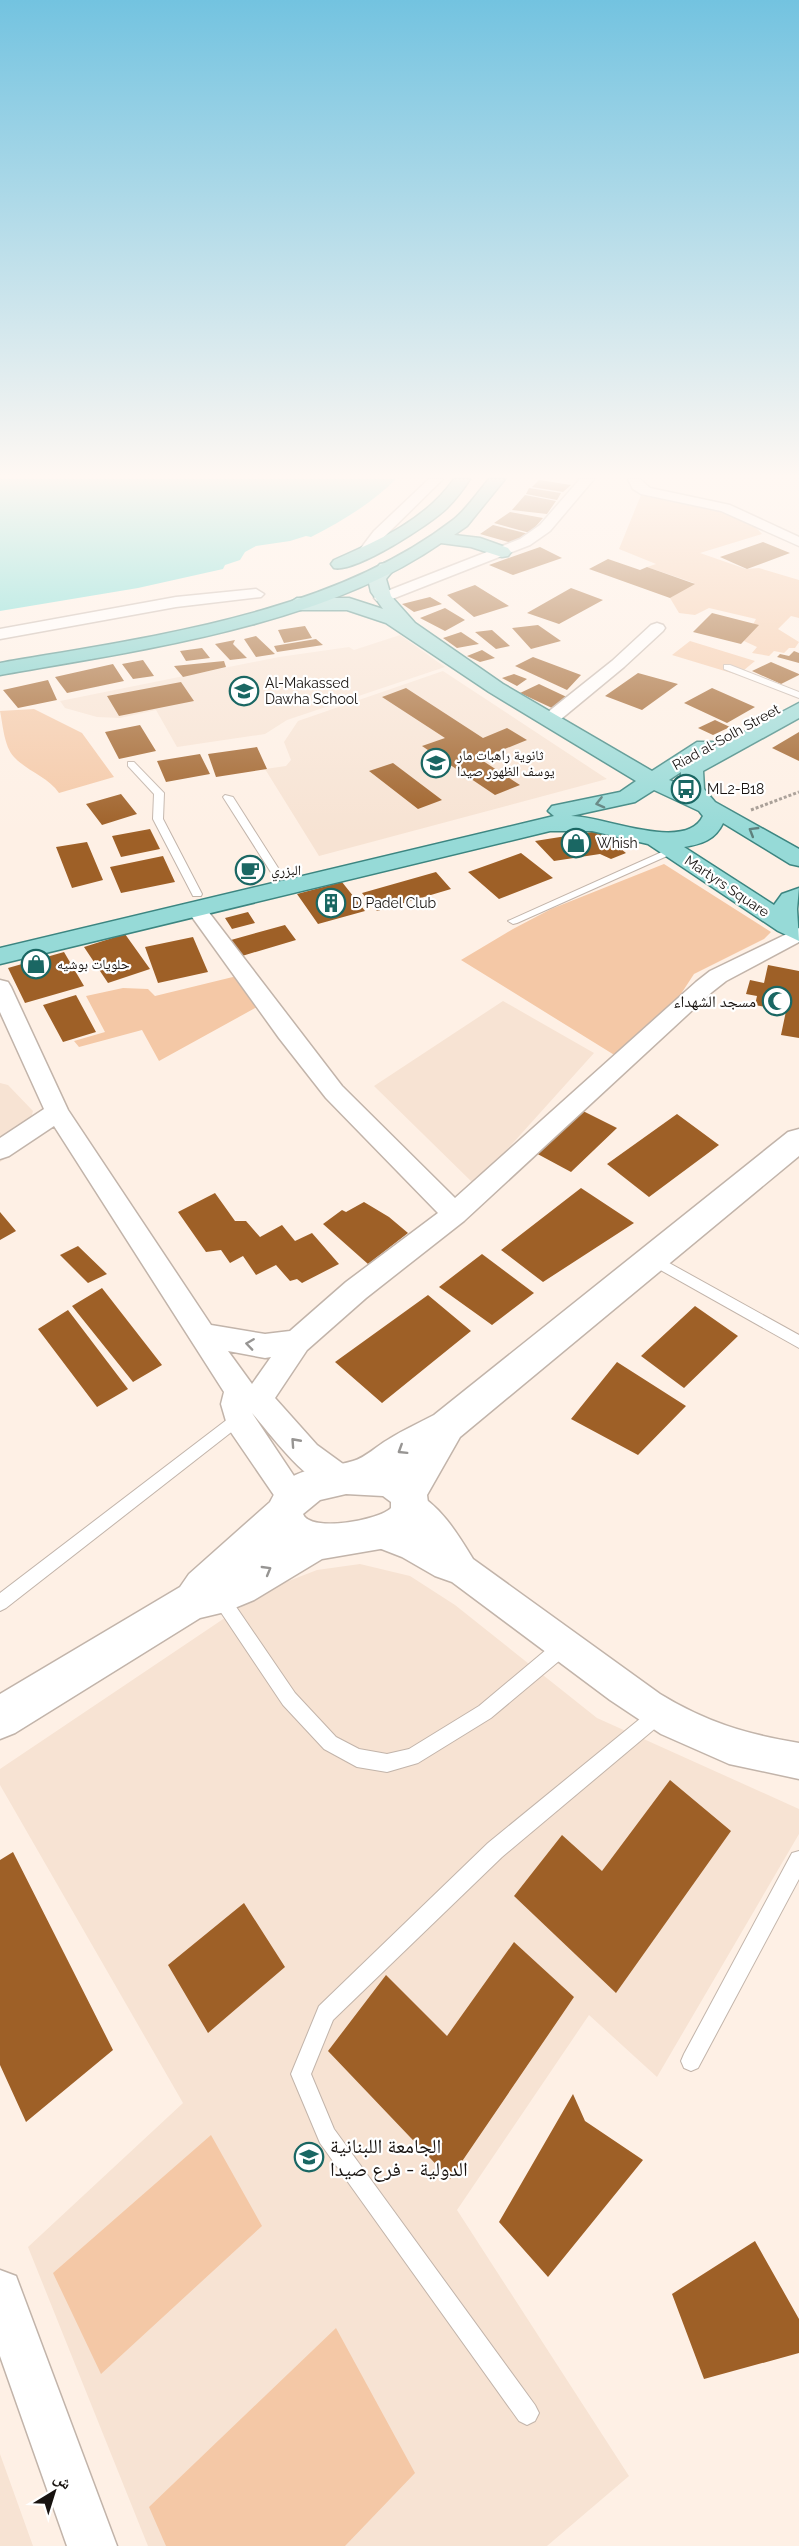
<svg xmlns="http://www.w3.org/2000/svg" width="799" height="2546" viewBox="0 0 799 2546" font-family="Raleway,'Noto Naskh Arabic',sans-serif">
<style>
.built{fill:#f7e3d3}
.green{fill:#f4c8a6}
.water{fill:#64dad3}
.building{fill:#9e6027}
.lines{fill:none;stroke-linecap:round;stroke-linejoin:round}
.service-casing{stroke:#c2b4aa;stroke-width:2}
.minor-casing{stroke:#c2b4aa;stroke-width:3}
.tertiary-casing{stroke:#c2b4aa;stroke-width:3}
.primary-casing{stroke:#3c8580;stroke-width:3}
.trunk-casing{stroke:#3c8580;stroke-width:3}
.path{stroke:#a29890;stroke-width:3;stroke-dasharray:3 2;stroke-linecap:butt}
.service{fill:#fff;fill-rule:evenodd}
.minor{fill:#fff;fill-rule:evenodd}
.tertiary{fill:#fff;fill-rule:evenodd}
.primary{fill:#96dad7;fill-rule:evenodd}
.trunk{fill:#73ceca;fill-rule:evenodd}
.oneway{stroke:#5d807d}
.oneway2{stroke:#979593}
.labels{text-anchor:middle;dominant-baseline:central;stroke-width:4.5;stroke-linejoin:round;paint-order:stroke}
.far-poi-label{font-size:14px;fill:#181310;stroke:#fff;text-anchor:start}
.far-street-label{font-size:14px;fill:#181310;stroke:#fff}
.poi-label{font-size:16px;fill:#181310;stroke:#fff;text-anchor:end}
.near-poi-label{font-size:20px;fill:#181310;stroke:#fff;text-anchor:start}
</style>
<rect width="100%" height="100%" fill="#fef0e5"/>
<!-- built -->
<path class="built" d="M400,635L445,667L287,720L265,734L177,747L156,710L120,718L97,717L65,708L60,701L279,657L349,647L354,650Z
M443,671L607,779L319,856L265,769L286,766L291,760L284,742L298,721Z
M503,1001L594,1053L475,1185L374,1086Z
M0,1083L8,1085L33,1111L23,1147L0,1162Z
M360,1564L410,1576L455,1605L597,1718L799,1809V1834L657,2077L589,2015L457,2210L629,2476L547,2546H148L28,2247L183,2103L0,1785V1769L268,1589L317,1570Z
M0,2454L33,2546H0Z"/>
<!-- green -->
<path class="green" d="M641,495C677,501 738,504 762,534L700,553L746,569L759,568L799,580V618L791,616L778,629L799,642L795,648H789L784,653L774,651L769,656L752,653L757,647L744,641L756,619L709,608L695,615L679,613L670,598L694,583L647,567L656,564L619,549Z
M690,641L755,661L738,675L672,655Z
M34,709L82,733L114,777L59,793C48,777 27,771 14,757C4,746 3,725 0,711Z
M664,864L771,932L764,939L694,974L679,997L616,1056L461,960L513,929L551,909Z
M237,976L257,1007L159,1061L142,1030L79,1047L74,1041L105,1032L86,996L123,988L148,989L155,996Z
M211,2135L262,2226L101,2374L53,2273Z
M336,2328L415,2473L345,2546H166L149,2507Z"/>
<!-- water -->
<path class="water" d="M0,479H396C371,504 342,521 311,537L306,536L290,541L256,546L245,552L240,560L225,565L223,569L138,588L0,611Z"/>
<!-- building -->
<path class="building" d="M539,480L571,485L563,492L532,487Z
M529,488L561,493L557,500L526,494Z
M525,495L556,501L547,514L512,510Z
M510,512L543,518L530,533L494,523Z
M493,525L529,534L515,544L480,534Z
M763,542L790,553L747,569L720,557Z
M540,547L562,558L513,575L489,565Z
M608,559L640,570L647,567L695,584L670,598L589,569Z
M475,585L509,606L474,617L447,595Z
M571,588L603,600L559,624L527,613Z
M430,597L442,604L414,612L402,604Z
M445,608L465,620L445,631L420,618Z
M712,613L759,625L741,644L693,632Z
M538,625L561,641L531,649L512,628Z
M305,626L312,638L284,643L278,630Z
M492,630L510,646L496,649L475,632Z
M461,632L479,644L457,648L443,638Z
M256,636L275,654L256,657L244,639Z
M316,639L323,645L277,652L274,646Z
M235,640L233,644L247,658L230,660L215,644Z
M202,648L210,658L186,661L180,651Z
M482,650L495,658L480,662L467,656Z
M794,651L799,653V663L777,657L780,654L789,656Z
M533,657L581,675L567,690L515,666Z
M143,660L154,676L133,679L122,664Z
M224,661L226,667L183,677L174,666Z
M771,662L799,674V675L781,684L752,671Z
M113,664L124,681L67,693L55,677Z
M638,673L678,684L642,710L605,696Z
M514,674L527,679L517,686L502,678Z
M48,680L57,700L18,708L3,690Z
M181,682L194,701L119,716L107,696Z
M539,684L571,699L552,708L520,693Z
M406,688L483,738L507,728L527,740L480,759L520,785L495,795L422,746L445,738L382,697Z
M712,688L755,707L727,723L684,703Z
M715,720L730,727L713,735L698,728Z
M140,725L156,751L119,759L105,732Z
M799,732V761L772,748Z
M257,747L267,769L216,777L208,754Z
M200,754L210,774L166,782L157,761Z
M393,763L442,800L418,809L369,771Z
M121,794L137,814L102,825L86,804Z
M150,829L160,849L121,857L112,836Z
M598,831L626,853L611,859L600,854L554,861L535,841Z
M87,842L103,880L72,888L56,847Z
M521,853L553,878L499,899L468,872Z
M163,856L175,882L121,893L110,867Z
M436,872L451,889L377,911L362,893Z
M342,882L365,911L318,924L297,894Z
M248,912L255,923L232,929L225,918Z
M285,925L296,940L242,956L231,940Z
M125,934L150,969L108,983L84,947Z
M193,937L208,972L158,983L145,947Z
M64,952L84,986L25,1003L8,968Z
M768,965L799,971V1038L781,1035L786,1011L755,1005L757,996L746,994L750,980L764,983Z
M76,995L96,1032L63,1042L43,1005Z
M577,1108L617,1128L571,1172L532,1151Z
M677,1114L719,1145L649,1197L607,1164Z
M581,1188L634,1223L543,1282L501,1250Z
M215,1193L235,1221H246L260,1237L282,1225L295,1241L312,1233L339,1264L302,1283L297,1279L290,1281L276,1265L256,1275L243,1256L230,1263L221,1250L206,1252L178,1212Z
M364,1202L389,1217L408,1233L368,1264L323,1224L342,1210L346,1212Z
M0,1212L16,1231L0,1240Z
M78,1246L107,1274L88,1283L60,1255Z
M482,1254L534,1293L492,1325L439,1287Z
M102,1288L162,1365L133,1382L72,1306Z
M428,1295L471,1331L382,1403L335,1362Z
M695,1306L738,1336L684,1388L641,1356Z
M68,1310L128,1389L97,1407L38,1329Z
M617,1362L686,1406L638,1455L571,1419Z
M670,1780L731,1831L616,1993L514,1896L562,1835L602,1871Z
M13,1852L113,2050L26,2122L0,2065V1860Z
M244,1903L285,1967L208,2033L168,1965Z
M514,1942L574,1997L450,2179L328,2051L386,1975L447,2036Z
M573,2094L585,2121L643,2160L548,2277L499,2222Z
M755,2241L799,2319V2353L704,2379L672,2294Z"/>
<g class="lines">
<!-- service casing -->
<g class="service-casing">
<path id="service" d="M724,665H730L799,692V698L724,669Z
M128,762H134L164,793L163,819L202,894L201,896H193L192,894L153,819L154,794L128,766Z
M225,795L233,797L282,874L281,876H273L272,874L223,797Z
M673,847L678,850L676,852L517,923L513,924L508,921Z
M653,1254L799,1335V1348L648,1263L646,1259L648,1255Z
M238,1413L243,1415L245,1419L243,1423L6,1608L0,1611V1593L233,1415Z
M220,1589L226,1592L295,1693L336,1737L359,1749L387,1754L409,1749L479,1706L559,1639L565,1637L571,1639L573,1645L571,1651L491,1718L418,1763L387,1772L357,1767L324,1749L283,1705L214,1602L212,1597L214,1592Z
M658,1706L664,1709L667,1715L664,1721L502,1857L333,2020L311,2074L334,2129L535,2405L539,2413L535,2421L527,2425L519,2421L320,2143L291,2074L319,2006L488,1843L652,1709Z
M799,1851V1879L698,2068L691,2071L684,2068L681,2061L684,2054L792,1853Z"/>
</g>
<!-- minor casing -->
<g class="minor-casing">
<path id="minor" d="M429,479H443L384,537L370,555H360L358,552L374,531Z
M580,479H594L550,531L530,545L387,601H377L374,598L377,595L520,539L540,525Z
M628,479H640L650,488L730,505L799,537V546L721,511L641,494L633,489Z
M256,589L264,594L261,597L176,607L0,639V629L176,597Z
M657,623L663,625L665,628L663,631L624,667L555,724H543L540,720L543,716L612,661L651,625Z
M197,904L204,906L342,1086L455,1198L696,982L710,971L799,928V942L726,981L712,992L464,1221L366,1298L307,1350L275,1398L317,1445L350,1469L354,1479L350,1489L339,1493C302,1479 277,1442 252,1413L308,1497L304,1507L293,1511L282,1507L228,1428L221,1404L224,1392L54,1126L9,1156L0,1159V1138L44,1109L0,1012V980L8,982L11,987L68,1110L211,1325L265,1334L290,1331L346,1282L438,1213L326,1098L279,1038L187,910L190,906ZM228,1351L265,1358L271,1357L252,1384Z
M412,1492C439,1502 459,1536 473,1559L660,1694C706,1722 745,1734 799,1743V1779L729,1764L661,1734L610,1700L452,1582L435,1576L402,1557L366,1543L361,1533L366,1523L377,1519L416,1532L396,1506L401,1496Z
M0,2270L16,2276L117,2546H67L0,2356Z"/>
</g>
<!-- tertiary casing -->
<g class="tertiary-casing">
<path id="tertiary" d="M799,1129V1156L460,1437L427,1495L429,1511L414,1537L392,1547L322,1559L254,1600L225,1612L200,1618L15,1733L0,1739V1694L180,1587L189,1574L270,1502C288,1464 320,1471 353,1461C365,1458 378,1445 389,1439C403,1430 419,1423 434,1415L788,1132ZM346,1494L383,1496L391,1502V1508C380,1520 310,1533 303,1514L320,1500Z"/>
</g>
<!-- primary casing -->
<g class="primary-casing">
<path id="primary" d="M386,563L395,568L386,579L391,596L415,623L503,684L652,771L697,742H713L716,747L799,703V718L703,771L704,789L715,802L799,849V866L790,864L723,823C715,840 702,844 684,847L774,905L782,894L799,888L797,909L799,941L778,931L648,844L592,831H550L0,964V948L554,816L548,811L552,806L620,792L636,781L489,692L386,623L347,610H297L288,604L297,598H349L383,609L371,592L368,579L380,564ZM681,772V785L669,780ZM654,790L699,811L703,816C686,853 604,816 571,816L635,802Z"/>
</g>
<!-- trunk casing -->
<g class="trunk-casing">
<path id="trunk" d="M454,479H470C463,490 456,499 447,508C431,524 355,573 334,568L331,564L334,560C377,541 426,520 454,479Z
M489,479H505L467,526L454,535L480,538L508,548L511,552L508,556L502,557L471,547L441,543C322,626 141,650 0,675V663C149,637 330,615 453,520C467,509 478,492 489,479Z"/>
</g>
<!-- path -->
<path class="path" d="M751,810L799,792"/>
<!-- service -->
<use href="#service" class="service"/>
<!-- minor -->
<use href="#minor" class="minor"/>
<!-- tertiary -->
<use href="#tertiary" class="tertiary"/>
<!-- primary -->
<use href="#primary" class="primary"/>
<!-- trunk -->
<use href="#trunk" class="trunk"/>
</g>
<!-- one-way arrows -->
<defs><path id="oneway-chevron" d="M-2-3.5L2.5 0L-2 3.5" fill="none" stroke-width="1.6" stroke-linecap="round" stroke-linejoin="round" transform="scale(1.5)"/></defs>
<g class="oneway">
<use href="#oneway-chevron" transform="translate(600 803) rotate(166)"/>
<use href="#oneway-chevron" transform="translate(753 831) rotate(-149)"/>
</g>
<g class="oneway2">
<use href="#oneway-chevron" transform="translate(250 1344) rotate(-172)"/>
<use href="#oneway-chevron" transform="translate(295 1442) rotate(-132)"/>
<use href="#oneway-chevron" transform="translate(402 1450) rotate(148)"/>
<use href="#oneway-chevron" transform="translate(267 1570) rotate(-30)"/>
</g>
<!-- sky -->
<linearGradient id="sky" x2="0" y2="1"><stop stop-color="#73c3e0"/><stop offset="0.57" stop-color="#fff8f3"/><stop offset="1" stop-color="#fff8f3" stop-opacity="0"/></linearGradient>
<rect width="799" height="835" fill="url(#sky)"/>
<!-- icons -->
<defs>
<g id="school-ring" transform="scale(1.5)"><circle r="9.5" fill="#fff" stroke="#1a6763" stroke-width="1.5"/><path d="M0-5L7-2L0 1L-7-2ZM-4 1L0 2.5L4 1V4Q0 6-4 4Z" fill="#1a6763"/></g>
<g id="bus-ring" transform="scale(1.5)"><circle r="9.5" fill="#fff" stroke="#1a6763" stroke-width="1.5"/><path d="M-5-6H5V4H4V6H2V4H-2V6H-4V4H-5ZM-3.5-4V0h7V-4ZM-3.5 1.2v1.5H-2V1.2ZM2 1.2v1.5H3.5V1.2Z" fill="#1a6763"/></g>
<g id="shop-ring" transform="scale(1.5)"><circle r="9.5" fill="#fff" stroke="#1a6763" stroke-width="1.5"/><path d="M-5-2.5h2.3a2.7 3.5 0 0 1 5.4 0H5L5.5 6h-11ZM-1.5-2.5h3a1.5 2.3 0 0 0-3 0Z" fill="#1a6763"/></g>
<g id="cafe-ring" transform="scale(1.5)"><circle r="9.5" fill="#fff" stroke="#1a6763" stroke-width="1.5"/><path d="M-5.5-4.5H6V0H3Q3 3.5 0 3.5H-2.5Q-5.5 3.5-5.5 0ZM3-3.2v2h1.7v-2ZM-6 4.5H4V6H-6Z" fill="#1a6763"/></g>
<g id="building-ring" transform="scale(1.5)"><circle r="9.5" fill="#fff" stroke="#1a6763" stroke-width="1.5"/><path d="M-4-6H4V6H1V3H-1V6H-4ZM-2.5-4.3h1.7v1.8h-1.7ZM.8-4.3h1.7v1.8H.8ZM-2.5-1h1.7V.8h-1.7ZM.8-1h1.7V.8H.8Z" fill="#1a6763"/></g>
<g id="mosque-ring" transform="scale(1.5)"><circle r="9.5" fill="#fff" stroke="#1a6763" stroke-width="1.5"/><path d="M3.5-4.9A6 6 0 1 0 3.5 4.9A5 5 0 1 1 3.5-4.9Z" fill="#1a6763"/></g>
<g id="university-ring" transform="scale(1.5)"><circle r="9.5" fill="#fff" stroke="#1a6763" stroke-width="1.5"/><path d="M0-5L7-2L0 1L-7-2ZM-4 1L0 2.5L4 1V4Q0 6-4 4Z" fill="#1a6763"/></g>
</defs>
<g fill-rule="evenodd">
<use href="#school-ring" x="244" y="691"/>
<use href="#school-ring" x="436" y="763"/>
<use href="#bus-ring" x="686" y="789"/>
<use href="#shop-ring" x="576" y="843"/>
<use href="#cafe-ring" x="250" y="870"/>
<use href="#building-ring" x="331" y="903"/>
<use href="#shop-ring" x="36" y="964"/>
<use href="#mosque-ring" x="777" y="1001"/>
<use href="#university-ring" x="309" y="2157"/>
</g>
<g class="labels">
<!-- far-poi labels -->
<g class="far-poi-label">
<text x="265" y="683">Al-Makassed<tspan x="265" dy="16">Dawha School</tspan></text>
<text x="457" y="755">ثانوية راهبات مار<tspan x="457" dy="16">يوسف الظهور صيدا</tspan></text>
<text x="707" y="789">ML2-B18</text>
<text x="597" y="843">Whish</text>
<text x="271" y="870">البزري</text>
<text x="352" y="903">D Padel Club</text>
<text x="57" y="964">حلويات بوشيه</text>
</g>
<!-- far-street labels -->
<g class="far-street-label">
<text transform="translate(726 737) rotate(-29)">Riad al-Solh Street</text>
<text transform="translate(727 886) rotate(34)">Martyrs Square</text>
</g>
<!-- poi labels -->
<g class="poi-label">
<text x="756" y="1001">مسجد الشهداء</text>
</g>
<!-- near-poi labels -->
<g class="near-poi-label">
<text x="330" y="2146">الجامعة اللبنانية<tspan x="330" dy="23">الدولية - فرع صيدا</tspan></text>
</g>
</g>
<!-- north arrow -->
<g transform="translate(54 2492) rotate(38)" stroke="#ffffff" stroke-width="4.5" paint-order="stroke">
<path d="M0-4.5L10 22L0 15L-10 22Z" fill="#181310"/>
<text y="-9" font-size="16" font-weight="bold" text-anchor="middle" fill="#181310">ش</text>
</g>
</svg>
